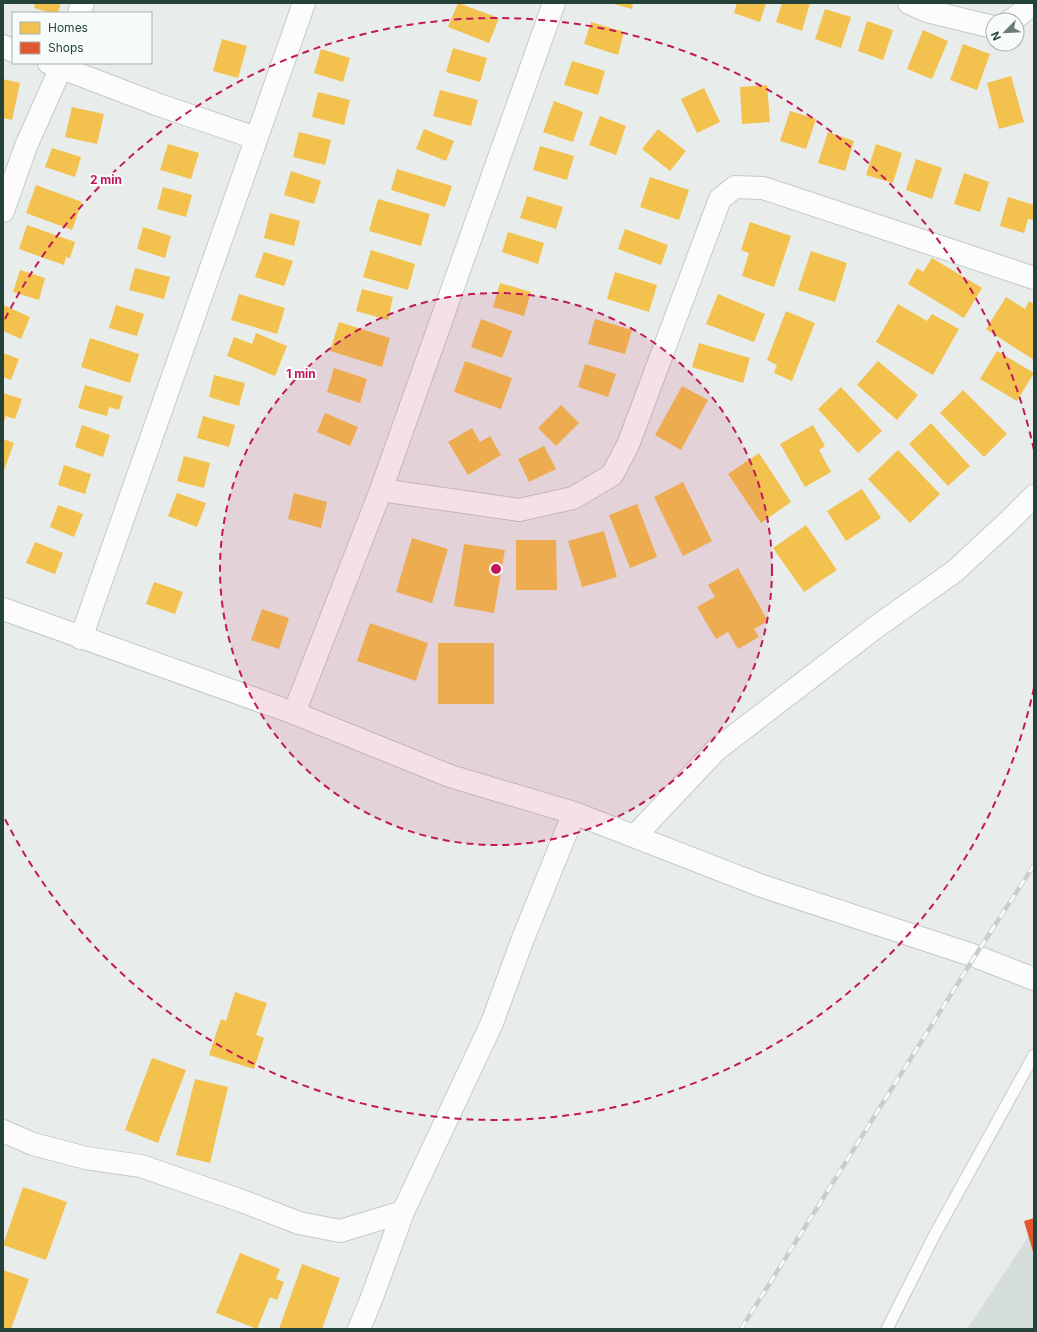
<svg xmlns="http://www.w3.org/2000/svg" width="1037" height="1332" viewBox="0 0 1037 1332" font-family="Inter,sans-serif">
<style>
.built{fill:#d6dedb}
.homes{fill:#f2c14e}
.shops{fill:#e4572e}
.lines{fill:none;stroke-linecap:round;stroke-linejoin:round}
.lane-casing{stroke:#c5cac8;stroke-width:13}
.street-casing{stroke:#c5cac8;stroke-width:24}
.secondary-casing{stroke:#c3cbc8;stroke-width:24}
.lane{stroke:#fcfcfc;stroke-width:11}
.street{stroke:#fcfcfc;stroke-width:22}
.secondary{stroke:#fcfcfc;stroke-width:22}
.rail-casing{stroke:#c9cdcc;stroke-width:4.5}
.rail{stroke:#f7fbf9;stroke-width:3;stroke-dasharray:9;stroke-linecap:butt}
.ring{fill:none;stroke:#c2185b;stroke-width:2;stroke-dasharray:7 5}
.centre{fill:#c2185b;stroke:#f7fbf9;stroke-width:2}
.ring-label{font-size:12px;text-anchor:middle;font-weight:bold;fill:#c2185b;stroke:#f7fbf9;stroke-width:4;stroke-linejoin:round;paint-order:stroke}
</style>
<rect width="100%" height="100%" fill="#e8edeb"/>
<!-- built -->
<path class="built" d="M1034,1228V1329H967Z"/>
<!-- homes -->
<path class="homes" d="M35,3H61L58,13H51L34,8Z
M458,3L499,18L489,43L448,27Z
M610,3H633L632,9Z
M737,3H766L760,22L734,13Z
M782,3H810L802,31L776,22Z
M825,9L851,17L841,48L815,39Z
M867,21L893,30L883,60L858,51Z
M591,22L624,32L618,55L584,44Z
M923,30L948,41L932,79L907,69Z
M222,39L247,46L238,78L213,71Z
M963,44L990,54L977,90L950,80Z
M453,48L487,58L480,82L446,72Z
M321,49L350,58L343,82L314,73Z
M572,61L605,71L598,95L564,85Z
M1011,76L1024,122L999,129L987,83Z
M3,79L20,83L12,120L3,118Z
M767,85L770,122L742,124L740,87Z
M704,88L720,122L697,133L681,99Z
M440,90L478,100L471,126L433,116Z
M318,92L350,100L344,125L312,117Z
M554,101L583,112L573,142L543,132Z
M72,107L104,114L97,144L65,137Z
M790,111L816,119L806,149L780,141Z
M600,116L626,126L616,155L589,145Z
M424,129L454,141L446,161L416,149Z
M658,129L686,151L670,171L642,149Z
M299,132L331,140L325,165L293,157Z
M828,132L854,141L845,171L818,163Z
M168,144L199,153L191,179L160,170Z
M876,144L902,153L893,183L866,175Z
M540,146L574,156L567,180L533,170Z
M52,148L81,157L75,177L45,167Z
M916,159L942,168L932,199L906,190Z
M397,169L452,186L445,207L391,190Z
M291,171L321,181L314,204L284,195Z
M964,173L989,182L980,212L954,204Z
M650,177L689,190L679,220L640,207Z
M36,185L82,202L72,230L26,213Z
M163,187L192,195L186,217L157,209Z
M527,196L563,207L556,229L520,218Z
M1008,197L1034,205V220L1028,219L1024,233L1000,226Z
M378,199L430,214L421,246L369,231Z
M270,213L300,221L294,246L264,238Z
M750,222L791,236L774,287L742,276L749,253L741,250Z
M27,225L75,242L70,258L66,257L64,265L19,249Z
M143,227L171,236L165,258L137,249Z
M625,229L668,245L661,265L618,249Z
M508,232L544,243L538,264L502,252Z
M371,250L415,264L408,290L363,277Z
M811,251L847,263L835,302L798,290Z
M264,252L293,261L284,286L255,277Z
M932,258L982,288L964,318L908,284L917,268L923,272Z
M135,268L170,277L164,299L129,290Z
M20,270L45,278L39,300L13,292Z
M615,272L657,285L649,312L607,299Z
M500,283L531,292L524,316L493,307Z
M362,289L393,297L388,320L356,311Z
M239,294L285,308L277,334L231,320Z
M718,294L765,314L754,342L706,324Z
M1006,297L1025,309L1029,301L1034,304V360L986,329Z
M898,304L927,321L932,314L959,329L933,375L876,342Z
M3,305L30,317L21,339L3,331Z
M116,305L144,314L137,336L109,328Z
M786,311L815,323L792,381L774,373L777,365L767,360Z
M481,319L512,331L502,358L471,347Z
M595,319L632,330L625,354L588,344Z
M339,322L390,338L382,367L330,351Z
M256,333L287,346L275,376L227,356L234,337L252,344Z
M90,338L139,354L130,383L81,367Z
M699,343L750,358L743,383L692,367Z
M997,351L1034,373L1017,401L980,379Z
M3,353L19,359L11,380L3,377Z
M465,361L512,378L501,409L454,392Z
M878,361L918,395L897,420L857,385Z
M585,364L616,374L608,397L578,387Z
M334,368L367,379L360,403L327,392Z
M214,375L245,383L239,406L209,397Z
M85,385L123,396L119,410L109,407L107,416L78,408Z
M682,386L708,400L681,450L655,435Z
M841,387L882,431L858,453L818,409Z
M963,390L1007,434L984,457L940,413Z
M3,393L22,399L15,419L6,416L4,422L3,421Z
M561,405L579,423L556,446L538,428Z
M325,413L358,427L350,446L317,432Z
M203,416L235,425L229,447L197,438Z
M931,423L970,466L948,486L909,444Z
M82,425L110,435L103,457L75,447Z
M813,425L825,446L819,450L831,472L805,487L780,444Z
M472,428L480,442L490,436L501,455L468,475L448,442Z
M3,439L14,443L3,473Z
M544,446L556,469L529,482L518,459Z
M898,450L940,494L910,523L868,479Z
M759,453L791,502L761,523L728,474Z
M184,456L210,463L204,488L177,481Z
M64,465L91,474L85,494L58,485Z
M683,482L712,541L683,556L654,497Z
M862,489L881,518L846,541L827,511Z
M177,493L206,503L197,527L168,516Z
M294,493L327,502L321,528L288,519Z
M637,504L657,557L630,568L609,515Z
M58,505L83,514L74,537L50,527Z
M806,525L837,570L804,592L773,548Z
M604,531L617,577L582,587L568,541Z
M412,538L448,549L432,603L396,592Z
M516,540H556L557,590H516Z
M35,542L63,553L55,574L26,563Z
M464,544L505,550L494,613L454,606Z
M738,568L768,621L754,629L759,637L738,649L728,632L716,639L697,607L715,597L708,585Z
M154,582L183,592L175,614L146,604Z
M262,609L289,618L279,649L251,640Z
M370,623L428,643L416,681L357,661Z
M438,643H494V704H438Z
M235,992L267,1003L256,1035L264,1038L254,1069L209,1055L221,1019L226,1021Z
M152,1058L186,1070L158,1143L125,1130Z
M195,1079L228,1087L210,1163L176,1155Z
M23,1187L67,1202L46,1260L3,1245Z
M240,1253L280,1269L276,1279L284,1282L277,1300L270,1297L257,1329L216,1313Z
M302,1264L340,1278L322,1329H279Z
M3,1270L29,1279L11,1329H3Z"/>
<!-- shops -->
<path class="shops" d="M1034,1218V1255L1024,1221Z"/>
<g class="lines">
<!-- lane casing -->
<g class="lane-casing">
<path id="lane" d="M887,1329L934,1236L1034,1055"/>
</g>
<!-- street casing -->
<g class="street-casing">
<path id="street" d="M909,3L927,11L993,27
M79,13L83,3
M1011,20L1015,18L1034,3
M3,46L13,51
M49,63L159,105L256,138
M3,211L26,146L63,63
M381,490L519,510L573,498L612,475L628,445L720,199L735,187L763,188L1034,278
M81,638L304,3
M294,713L381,490L554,3
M635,836L716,750L876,627L955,571L1010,520L1034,496
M3,1131L33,1144L86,1158L141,1166L242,1201L299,1223L340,1231L403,1212
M359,1329L371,1300L403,1212L492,1023L522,941L574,813"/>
</g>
<!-- secondary casing -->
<g class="secondary-casing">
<path id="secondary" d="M3,609L294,713L450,776L574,813L762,886L975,956L1034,979"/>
</g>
<!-- lane -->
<use href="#lane" class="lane"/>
<!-- street -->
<use href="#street" class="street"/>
<!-- secondary -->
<use href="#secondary" class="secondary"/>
<!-- rail casing -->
<g class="rail-casing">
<path id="rail" d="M741,1329L975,956L1034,865"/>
</g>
<!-- rail -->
<use href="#rail" class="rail"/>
</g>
<!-- distance rings -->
<circle cx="496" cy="569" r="276" fill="#c2185b" fill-opacity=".12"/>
<g class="ring">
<circle cx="496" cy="569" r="276"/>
<path d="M1034 688A551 551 0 0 1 5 819M5 319A551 551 0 0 1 1034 450"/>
</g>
<circle cx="496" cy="569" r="6" class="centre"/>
<g class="ring-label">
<text x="106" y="184">2 min</text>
<text x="301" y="378">1 min</text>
</g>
<!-- border -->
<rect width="1037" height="1332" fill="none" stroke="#24423a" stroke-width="8"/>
<!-- legend -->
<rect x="12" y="12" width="140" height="52" fill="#f7fbf9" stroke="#a3b1ad"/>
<rect x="20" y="22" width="20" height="12" fill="#f2c14e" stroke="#a3b1ad"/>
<text x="48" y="32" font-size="12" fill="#24423a">Homes</text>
<rect x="20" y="42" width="20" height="12" fill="#e4572e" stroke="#a3b1ad"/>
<text x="48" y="52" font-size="12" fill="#24423a">Shops</text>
<!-- north arrow -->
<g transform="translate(1005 32) rotate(246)"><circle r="19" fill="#f7fbf9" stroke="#a3b1ad"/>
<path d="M0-3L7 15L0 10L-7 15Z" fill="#697e78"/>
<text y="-6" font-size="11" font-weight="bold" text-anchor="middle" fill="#24423a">N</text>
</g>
</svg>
